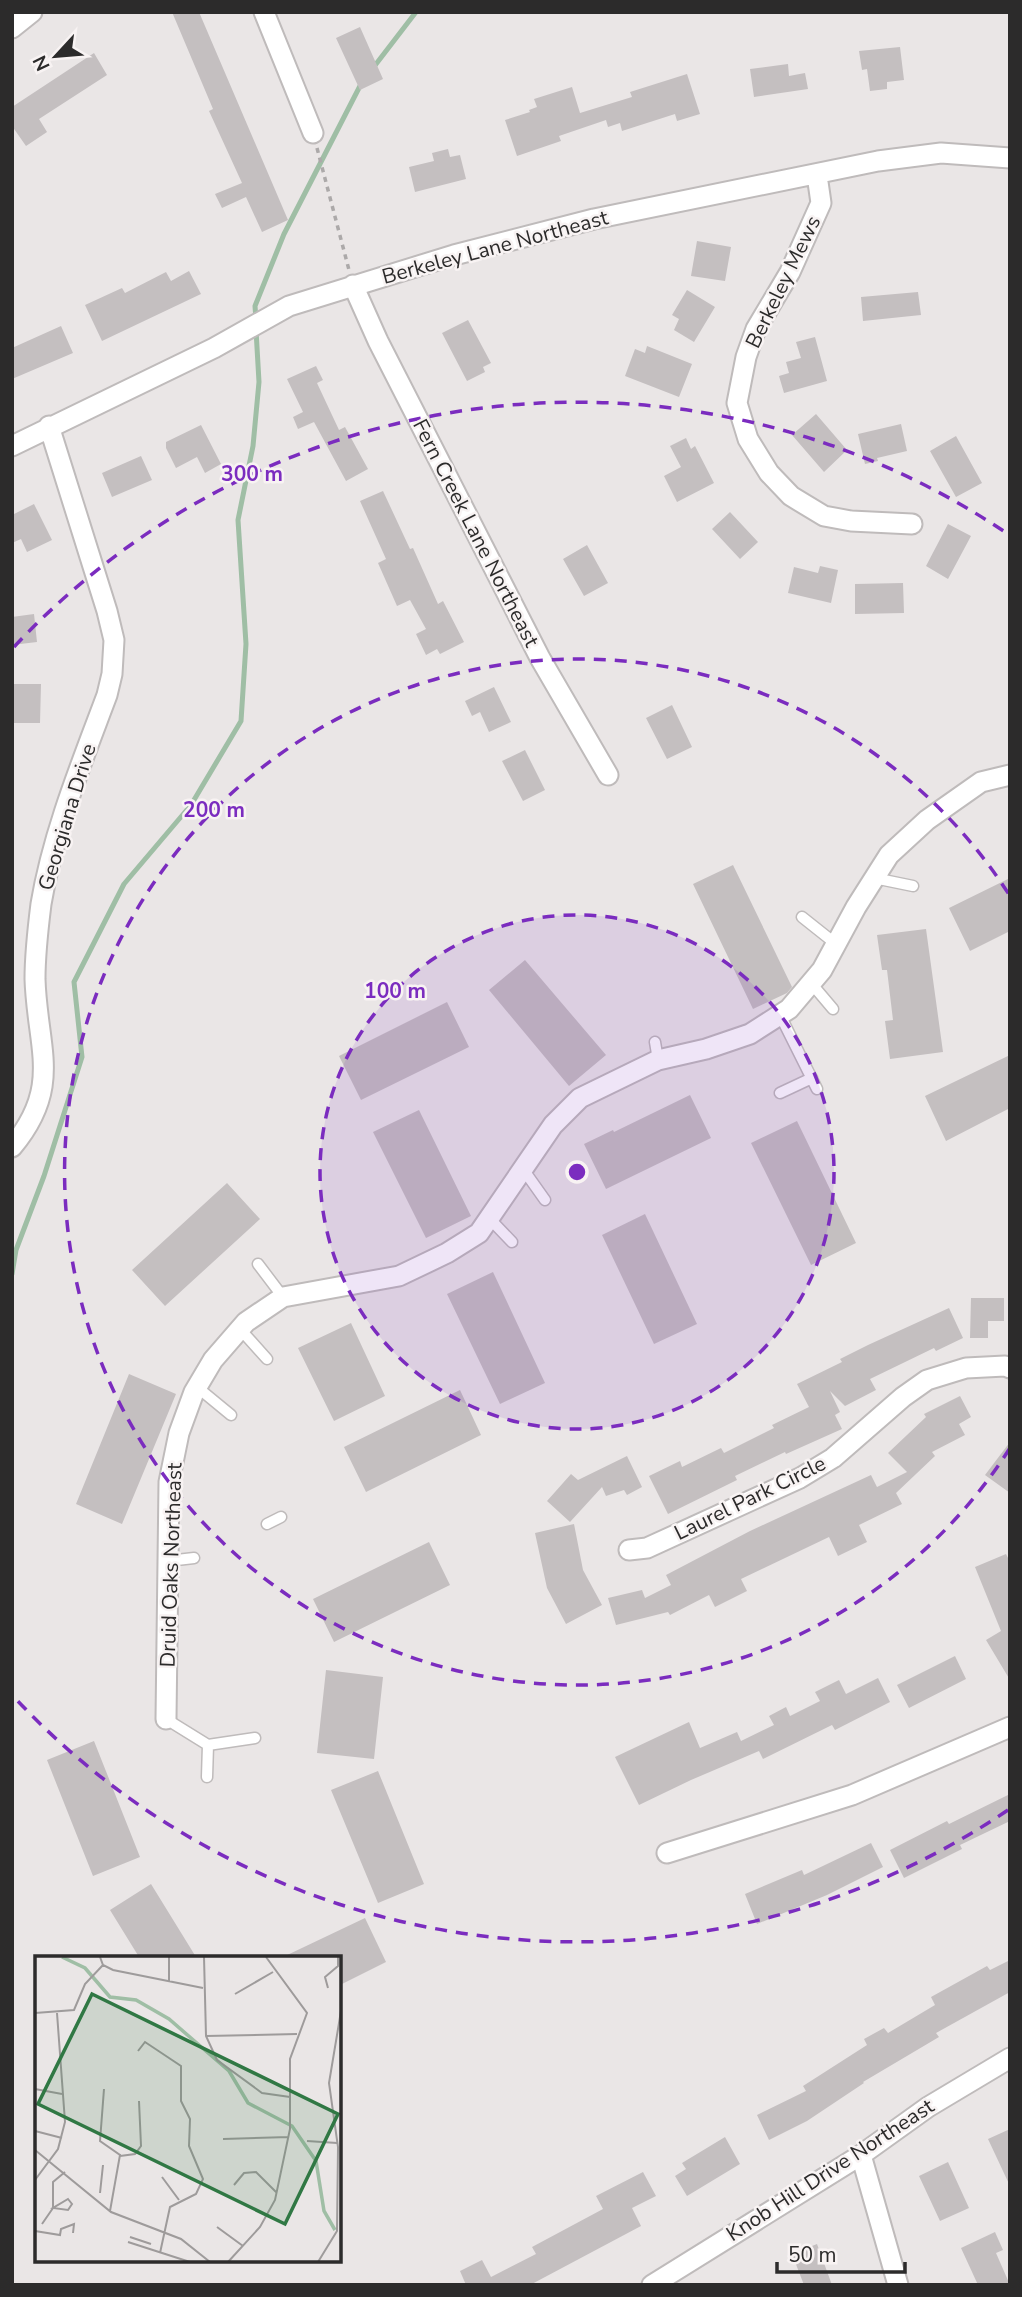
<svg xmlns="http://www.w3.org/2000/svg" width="1022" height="2297" viewBox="0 0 1022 2297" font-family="'Nunito Sans',sans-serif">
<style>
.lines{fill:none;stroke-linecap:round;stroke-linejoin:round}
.stream{stroke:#9fbea5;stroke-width:5}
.building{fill:#c4bfc0}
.service-casing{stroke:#bfbbbb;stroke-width:13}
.minor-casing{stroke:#bfbbbb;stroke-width:23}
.path{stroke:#aca9a9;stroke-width:3.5;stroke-dasharray:5 5;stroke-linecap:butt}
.service{stroke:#fff;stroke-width:10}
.minor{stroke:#fff;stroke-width:19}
.ring{fill:none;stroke:#7b2cbf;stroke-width:3.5;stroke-dasharray:12 9}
.labels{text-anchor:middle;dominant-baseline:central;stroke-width:5;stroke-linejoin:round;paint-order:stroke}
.street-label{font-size:21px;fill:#2c2b2b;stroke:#f8f3f3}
.inset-river{fill:none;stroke:#9fbea5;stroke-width:3.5}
.inset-road{fill:none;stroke:#9e9b9b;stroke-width:2}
.view{fill:#307844;fill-opacity:0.15;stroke:#307844;stroke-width:3.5}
.inset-edge{fill:none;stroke:#2c2b2b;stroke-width:3.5}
.centre{fill:#7b2cbf;stroke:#f8f3f3;stroke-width:3.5}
.ring-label{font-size:21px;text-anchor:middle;font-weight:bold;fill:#7b2cbf;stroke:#f8f3f3;stroke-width:5;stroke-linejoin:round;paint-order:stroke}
</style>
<rect width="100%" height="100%" fill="#eae6e6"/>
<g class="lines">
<!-- stream -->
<path class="stream" d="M373,68L416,12
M256,320L255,306L284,234L361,84
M12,1274L16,1250L44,1176L82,1057L74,982L124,884L191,805L241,721L246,644L238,520L253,446L259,382L256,330"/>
</g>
<!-- building -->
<path class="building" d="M172,12H199L288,220L262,232L246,197L222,208L215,194L242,183L209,111L213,109Z
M360,27L383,79L360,90L336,38Z
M900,47L904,80L887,82V89L870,91L867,69L862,70L859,51Z
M94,53L107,75L39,119L47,132L26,146L12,126V107Z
M788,64L789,76L805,73L808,89L754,97L750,69Z
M687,74L700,114L677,121L675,114L622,131L620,123L608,127L606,120L559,136L561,141L517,156L505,120L530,112L529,110L537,107L534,99L572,87L580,113L632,97L630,92Z
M448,149L450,157L460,155L466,179L415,192L409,167L434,161L432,153Z
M697,241L731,247L725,281L691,276Z
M189,271L201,294L102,341L85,305L122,288L125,293L166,272L171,281Z
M687,290L715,307L694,342L674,330L679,319L672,315Z
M918,292L921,315L863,321L861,297Z
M468,320L491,363L483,367L485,372L467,381L442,333Z
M61,326L73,353L12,379V348Z
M815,337L827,381L784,393L779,376L789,373L786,362L801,358L796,342Z
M647,346L692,364L679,397L625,376L635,349L645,353Z
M316,366L323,380L317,383L339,430L345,427L368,469L346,481L314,422L298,429L293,417L303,412L287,379Z
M816,414L847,450L824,472L792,435Z
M901,424L907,451L877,458L878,461L865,464L858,434Z
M201,425L221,464L205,473L197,457L176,468L166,448V442Z
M956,436L982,483L956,497L930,451Z
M686,438L691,449L695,446L714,483L677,502L664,476L681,467L670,446Z
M141,456L152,480L112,497L102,473Z
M383,491L410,549L413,548L438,604L443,601L464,642L440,654L437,649L426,655L416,634L426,629L410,600L397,606L378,563L386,559L360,501Z
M34,504L52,540L27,552L21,539L12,543V515Z
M730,512L758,542L740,559L712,529Z
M948,524L971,536L948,579L926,566Z
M587,545L608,583L584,596L563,559Z
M820,566L838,570L831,603L788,593L794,567L818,573Z
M903,583L904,613L855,614V584Z
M34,614L37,642L12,645V617Z
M12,684H41L40,723H12Z
M494,687L511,722L489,732L480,712L472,716L465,701Z
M672,705L692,747L667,759L646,718Z
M525,750L545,790L523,801L502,761Z
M733,865L792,987L787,993L753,1009L693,884Z
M1010,878V931L970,951L949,908Z
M926,929L943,1052L890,1059L885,1021L893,1020L887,970H882L877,935Z
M525,960L606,1055L569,1086L489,990Z
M447,1002L469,1047L361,1100L339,1056Z
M1010,1055V1108L946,1141L925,1096Z
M690,1095L711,1138L606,1189L584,1144L613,1130L614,1132Z
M419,1110L471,1216L426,1238L373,1132Z
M797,1121L856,1243L811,1265L751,1143Z
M227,1183L260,1219L165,1306L132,1270Z
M645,1214L697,1324L654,1344L602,1235Z
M493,1272L545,1383L500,1404L447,1294Z
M971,1298H1004V1321H988V1338H970Z
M949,1308L963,1338L936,1351L934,1348L870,1379L876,1390L845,1406L830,1391L840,1412L835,1415L842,1429L786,1454L785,1452L735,1476L737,1480L668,1514L649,1476L680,1461L682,1467L721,1448L724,1453L774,1428L772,1425L809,1407L797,1384L842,1362L840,1359L868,1345Z
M351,1323L385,1396L334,1421L298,1348Z
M129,1374L176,1394L122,1524L76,1504Z
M460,1390L481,1435L366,1492L344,1447Z
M960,1396L971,1417L959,1424L965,1435L932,1452L935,1456L896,1493L902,1504L859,1525L867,1542L838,1556L829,1537L741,1579L747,1591L715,1607L709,1595L670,1615L668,1612L616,1625L608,1598L642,1590L645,1598L671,1585L666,1575L750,1531L871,1475L877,1487L907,1472L888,1453L926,1417L924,1414Z
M1010,1442V1493L985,1475Z
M627,1456L642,1487L627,1495L624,1490L606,1496L602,1487L570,1522L547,1501L571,1474L578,1480Z
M574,1524L583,1570L602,1605L566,1624L547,1588L535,1533Z
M429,1542L450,1585L334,1642L313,1599Z
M1006,1554L1010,1562V1680L986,1640L1001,1631L975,1567Z
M955,1656L966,1679L909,1708L897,1685Z
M326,1670L383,1677L374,1759L317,1753Z
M878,1678L890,1702L835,1730L832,1725L763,1759L759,1751L691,1780L639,1805L615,1757L689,1722L700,1748L737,1732L741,1741L774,1725L769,1716L786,1707L790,1716L820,1701L815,1692L839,1680L846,1694Z
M94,1741L140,1857L93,1876L47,1760Z
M378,1771L424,1884L378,1903L331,1790Z
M1010,1794V1821L960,1845L962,1849L904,1878L890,1850L947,1821L949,1824Z
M871,1843L883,1867L827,1895L757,1924L745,1894L802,1870L804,1875Z
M151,1884L196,1957H139L110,1910Z
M365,1918L386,1962L340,1985V1957H283Z
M1010,1960V1992L936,2033L939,2037L863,2082L864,2083L807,2121L769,2140L757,2115L806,2091L803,2086L867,2045L864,2039L884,2028L888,2033L935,2005L931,1997L987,1966L990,1970Z
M1010,2129V2186L988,2139Z
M725,2137L740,2164L687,2196L675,2176L686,2169L682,2163Z
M948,2162L969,2208L940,2221L919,2176Z
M643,2172L656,2196L632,2208L641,2226L530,2285H466L460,2271L482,2260L491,2277L536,2254L532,2247L603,2209L596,2196Z
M995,2232L1003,2250L996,2253L1010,2285H978L961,2248Z
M817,2244L832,2285H804L792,2254Z"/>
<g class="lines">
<!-- service casing -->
<g class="service-casing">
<path id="service" d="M874,878L913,886
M802,917L836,944
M811,983L833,1009
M780,1015L817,1089
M655,1042L658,1060
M780,1093L812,1078
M523,1169L545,1200
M489,1218L512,1242
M258,1264L283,1297
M240,1329L267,1359
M197,1387L231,1415
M267,1524L281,1517
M168,1561L194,1558
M166,1719L208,1745L255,1738
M207,1777L208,1745"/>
</g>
<!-- minor casing -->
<g class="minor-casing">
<path id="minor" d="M264,12L313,133
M12,28L32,12
M817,175L821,203L790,272L756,329L746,357L737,403L748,439L769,473L791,496L824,516L851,521L912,524
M353,285L378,341L540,658L608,775
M12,446L214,348L289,306L454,255L594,219L878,161L941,153L1010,158
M12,1147C63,1086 37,1048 35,979C35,955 38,928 41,904C53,832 82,762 107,695L112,674L114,640L107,611L49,426
M629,1550L647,1548L800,1478L833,1458L903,1397L927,1380L966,1368L1005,1366L1010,1368
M166,1719L169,1482L179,1433L194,1392L213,1360L246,1322L283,1297L399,1276L447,1253L479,1233L553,1125L580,1098L658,1060L706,1049L750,1034L789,1009L822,970L856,907L889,855L927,820L981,782L1010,775
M667,1853L852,1795L1010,1727
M861,2155L898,2285
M652,2285L861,2155L928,2107L1010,2058"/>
</g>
<!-- path -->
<path class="path" d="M317,148L349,270"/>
<!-- service -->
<use href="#service" class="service"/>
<!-- minor -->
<use href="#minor" class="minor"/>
</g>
<!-- distance rings -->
<circle cx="577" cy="1172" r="257" fill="#7b2cbf" fill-opacity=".12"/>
<g class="ring">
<circle cx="577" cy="1172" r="257"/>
<path d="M1010 1448A513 513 0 1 1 1010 896"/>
<path d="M1008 1810A770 770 0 0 1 14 1697M14 647A770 770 0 0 1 1008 534"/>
</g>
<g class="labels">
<!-- street labels -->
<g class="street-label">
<text transform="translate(495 247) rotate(-15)">Berkeley Lane Northeast</text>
<text transform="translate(783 282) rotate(-64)">Berkeley Mews</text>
<text transform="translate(476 533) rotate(63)">Fern Creek Lane Northeast</text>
<text transform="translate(67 817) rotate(-73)">Georgiana Drive</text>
<text transform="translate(750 1498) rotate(-26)">Laurel Park Circle</text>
<text transform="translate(171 1565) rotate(-88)">Druid Oaks Northeast</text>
<text transform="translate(830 2170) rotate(-33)">Knob Hill Drive Northeast</text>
</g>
</g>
<!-- overview -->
<g transform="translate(35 1956)">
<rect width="306" height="306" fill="#eae6e6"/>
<path class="inset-river" d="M27,1L50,12L75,41L101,44L134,63L194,115L213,147L257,170L281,205L289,255L300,274"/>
<path class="inset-road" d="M65,1L68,9L78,14L168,32M134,1V26M169,1L171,80L182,104L227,137L255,141M293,32L290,21L303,10V1M200,38L238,16M0,57L39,54L50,28L68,9M171,80L262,78M103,95L110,86L146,110V145L155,163L154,190L168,223L161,238L135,251L125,297M0,133L27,138M69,133L65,185L85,199L75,255M0,175L27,182M188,183L254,181M272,185L302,187M0,194L76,256L146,283L175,306M85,200L100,198L106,190L104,145M127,221L144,244M0,224L23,193L30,166L22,57M199,229L209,217L221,216L242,237M65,237L68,209M33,243L37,248L33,254L18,252ZM7,268L18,252V226L30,216M182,271L208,290M0,275L25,279L26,273L39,268L38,277M95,281L116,288M93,286L155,306M193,306L225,271L240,244L255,173V103L272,57L231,1M283,306L302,275L303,191L294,127L306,55"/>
<path class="view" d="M57,38L303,158L250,268L3,148Z"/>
<rect width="306" height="306" class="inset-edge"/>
</g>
<circle cx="577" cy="1172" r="10" class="centre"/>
<g class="ring-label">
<text x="252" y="481">300 m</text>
<text x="214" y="817">200 m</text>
<text x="395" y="998">100 m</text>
</g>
<!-- border -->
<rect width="1022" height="2297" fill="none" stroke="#2c2b2b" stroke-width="28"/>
<!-- north arrow -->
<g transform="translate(56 56) rotate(244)" stroke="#f8f3f3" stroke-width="5" paint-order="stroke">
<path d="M0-5L12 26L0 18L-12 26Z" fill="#2c2b2b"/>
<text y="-10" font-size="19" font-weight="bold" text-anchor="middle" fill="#2c2b2b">N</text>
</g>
<!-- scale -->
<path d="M777 2262v10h128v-10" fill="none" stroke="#2c2b2b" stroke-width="3.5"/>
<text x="788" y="2262" font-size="21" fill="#2c2b2b" stroke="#f8f3f3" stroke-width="5" paint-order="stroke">50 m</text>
</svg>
